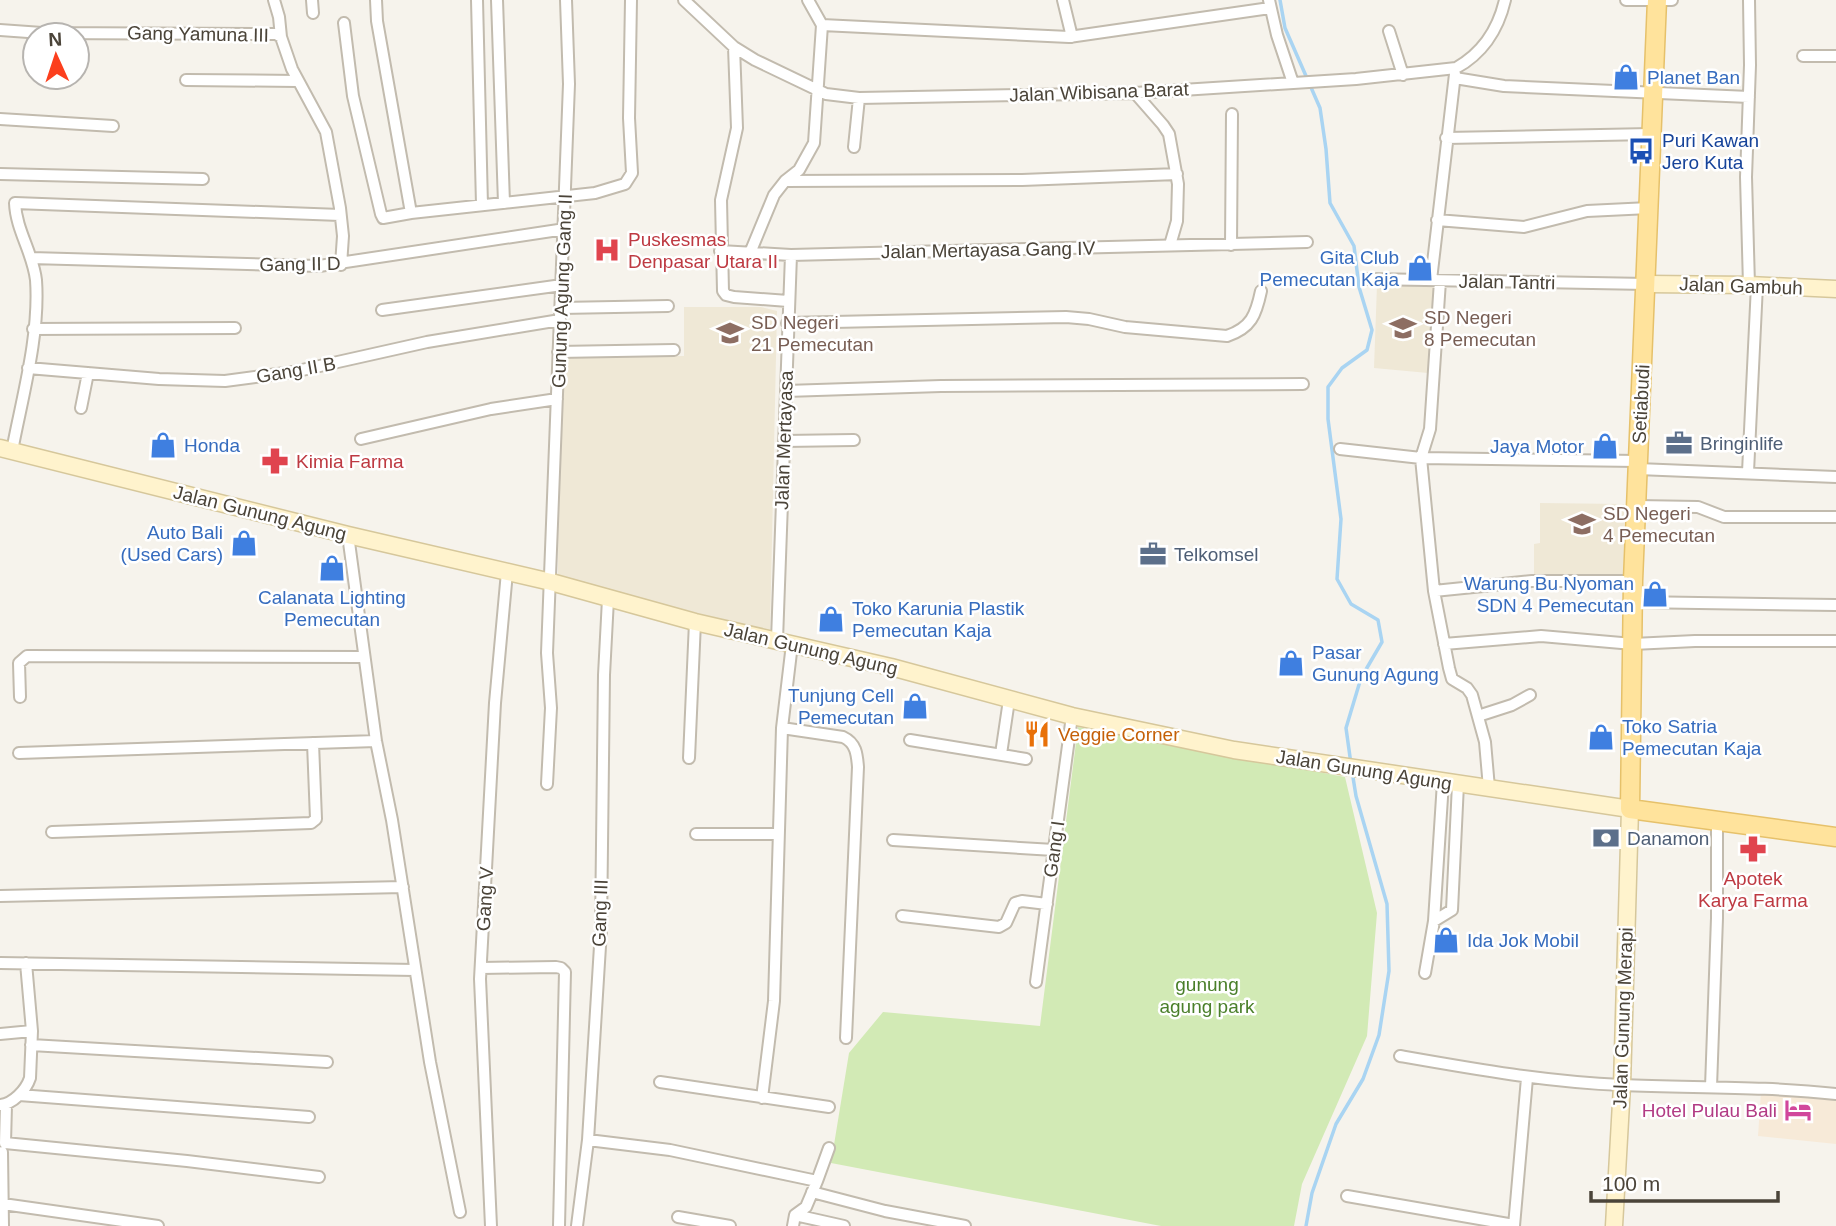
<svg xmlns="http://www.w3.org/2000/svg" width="1836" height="1226" viewBox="0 0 1836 1226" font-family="Arial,sans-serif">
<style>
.commercial{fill:#f7ead8}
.education{fill:#efe8d6}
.green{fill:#d2eab5}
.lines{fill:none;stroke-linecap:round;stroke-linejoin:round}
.stream{stroke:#a9d4f2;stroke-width:3.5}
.street-casing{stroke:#c2bbae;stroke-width:14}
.secondary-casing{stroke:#d6c79b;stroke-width:19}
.primary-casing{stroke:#e6c16a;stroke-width:21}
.street{stroke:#fff;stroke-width:10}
.secondary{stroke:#fff3cd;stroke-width:16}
.primary{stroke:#ffe39c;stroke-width:18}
.labels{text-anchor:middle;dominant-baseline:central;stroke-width:5;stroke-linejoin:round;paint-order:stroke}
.street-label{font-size:19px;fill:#4b4439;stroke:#fff}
.shop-label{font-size:19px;fill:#366cbe;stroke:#fff;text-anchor:start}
.transit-label{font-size:19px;fill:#164399;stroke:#fff;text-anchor:start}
.health-label{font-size:19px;fill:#be3a42;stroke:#fff;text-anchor:start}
.education-label{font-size:19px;fill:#785e54;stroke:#fff;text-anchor:start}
.service-label{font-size:19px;fill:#4e5e75;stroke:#fff;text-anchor:start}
.food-label{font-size:19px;fill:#c56008;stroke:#fff;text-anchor:start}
.park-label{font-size:19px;fill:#4a7f2a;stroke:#fff}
.hotel-label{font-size:19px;fill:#b23c85;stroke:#fff;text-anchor:end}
</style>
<rect width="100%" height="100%" fill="#f6f3ec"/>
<!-- commercial -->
<path class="commercial" d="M1761,1092L1836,1100V1144L1758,1136Z"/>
<!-- education -->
<path class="education" d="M1377,285L1434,287L1428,373L1374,368Z
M684,307H761L777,311L770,631L558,579L559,356H684Z
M1540,503L1624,504L1625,578L1534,579V544L1540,543Z"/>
<!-- green -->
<path class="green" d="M1078,727L1345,777L1377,913L1367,1036L1302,1184L1294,1226H1161L831,1163L849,1053L883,1012L1040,1026Z"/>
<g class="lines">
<!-- stream -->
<path class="stream" d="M1280,0L1285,28L1320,108L1326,149L1330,203L1354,246L1359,287L1372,330L1367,350L1342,368L1328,387V419L1341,519L1337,579L1351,604L1378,620L1382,642L1361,678L1346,728L1351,764
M1306,1226L1312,1193L1336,1124L1363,1079L1379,1035L1389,971L1387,904L1356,796L1352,771"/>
<!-- street casing -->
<g class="street-casing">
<path id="street" d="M274,0L279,17L281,37L292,69L326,132L340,208L343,236L341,265
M312,0L313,13
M376,0L377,21L411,213L595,193L625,184L632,173L629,118L631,0
M477,0L482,205
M497,0L504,203
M684,0L734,47L755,60L826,94L859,98L1135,93L1356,79L1456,68C1483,53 1498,30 1505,0
M1063,0L1072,37
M1269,0L1277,35L1293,83
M1626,0H1672
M1749,0L1750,65L1746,177L1749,285
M344,23L353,96L381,214L383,218L411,213
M822,25L1069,37L1270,8
M0,30L42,33L276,34L281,37
M1389,31L1403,75
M734,47L737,128L721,200L723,291L726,295L734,297L788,301
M1803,56H1836
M1455,78L1504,86L1749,97
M186,80L298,81
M1135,93L1163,125L1169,134L1178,184L1177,221L1170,245
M0,119L113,126
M1446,138L1651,134
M854,147L859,98
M0,174L203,179
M785,181L1022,180L1177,174
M1437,220L1524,227L1587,211L1649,208
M1231,245L1232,114
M720,251L791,255L1307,242
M750,253L774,195L785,181L799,170L814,143L822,25L808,0
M31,258L319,266L565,229
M1368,279L1647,284
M1431,280L1455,74
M1440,281L1430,429L1421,458L1638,461
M561,308L668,306
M382,310L562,285
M787,323L1066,317L1089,319L1125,327L1227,336C1251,328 1256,315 1261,291
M33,329L235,328
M558,352L674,350
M28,368L159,379L225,381L293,372L427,342L560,320
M786,391L941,386L1303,384
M81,408L88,373
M361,439L491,409L557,399
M784,441L854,440
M1340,449L1421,458L1434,591L1449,668L1452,679L1467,688L1472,695L1485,742L1489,788
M12,451C22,398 40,335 36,280C33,253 16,230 15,203L340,215
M1638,469L1836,477
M1748,472L1757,285
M1637,506L1698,507L1724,517H1836
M348,535L376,741L392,820L430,1062L460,1212
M1434,591L1532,581H1633
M1634,602L1836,605
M777,640L791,255
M1444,644L1541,636L1633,644L1695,641H1836
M20,697L19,663L27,656L364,657
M1478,716L1512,705L1530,695
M782,728L843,737C856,743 857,754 858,767L846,1038
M910,740L1026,759
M19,753L376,741
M1001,754L1009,700
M689,758L695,622
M547,784L551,708L547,653L569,84L566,0
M52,832L311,823L316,819L313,743
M696,834H777
M893,840L1054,850
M0,896L403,887
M902,916L999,927L1006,923L1015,903L1022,901L1047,904
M1434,921L1452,910L1458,784
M0,963L415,970
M481,968L556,967L561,968L565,972L559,1226
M1425,973L1434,921L1443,782
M1036,982L1072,716
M0,1034L32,1031
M31,1045L327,1062
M1400,1056C1474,1069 1547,1082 1622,1085C1693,1088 1765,1086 1836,1094
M660,1082L829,1107
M1711,1087L1717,918V821
M19,1095L309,1117
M762,1098L774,1001L782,728L792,644
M0,1105C13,1104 26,1090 30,1078L32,1031L26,963
M6,1105L5,1143L187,1161L319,1177
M588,1140L670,1150L817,1181L806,1207L795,1215L793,1226
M2,1152L3,1226
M817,1181L829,1148
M812,1192L885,1211L965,1226
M1347,1196L1514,1225
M3,1204L158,1226
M795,1215L844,1226
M678,1217L730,1226
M491,1226L480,979L495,703L507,572
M577,1226L588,1140L601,930L604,675L608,599
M1514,1226L1527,1078"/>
</g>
<!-- secondary casing -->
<g class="secondary-casing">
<path id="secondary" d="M1647,284L1749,285L1836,289
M0,448L348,535L551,582L695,622L891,667L1072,716L1234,750L1630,809L1622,1085L1614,1226"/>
</g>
<!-- primary casing -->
<g class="primary-casing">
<path id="primary" d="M1657,0L1633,581L1630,809L1836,837"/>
</g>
<!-- street -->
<use href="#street" class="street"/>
<!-- secondary -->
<use href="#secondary" class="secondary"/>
<!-- primary -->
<use href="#primary" class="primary"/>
</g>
<!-- icons -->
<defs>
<g id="shop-bare" transform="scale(2.1)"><path d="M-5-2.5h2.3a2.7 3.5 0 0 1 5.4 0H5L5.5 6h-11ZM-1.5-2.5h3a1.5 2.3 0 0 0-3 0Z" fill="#3f7fe0" stroke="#fff" stroke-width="2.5" paint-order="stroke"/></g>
<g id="bus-bare" transform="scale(2.1)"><path d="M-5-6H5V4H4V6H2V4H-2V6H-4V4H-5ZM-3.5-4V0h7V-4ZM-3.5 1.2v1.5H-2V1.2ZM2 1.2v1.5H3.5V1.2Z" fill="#1a4fb4" stroke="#fff" stroke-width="2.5" paint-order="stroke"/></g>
<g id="hospital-bare" transform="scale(2.1)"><path d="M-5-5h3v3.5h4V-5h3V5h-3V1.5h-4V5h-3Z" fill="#e0444e" stroke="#fff" stroke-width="2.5" paint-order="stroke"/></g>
<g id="school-bare" transform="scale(2.1)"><path d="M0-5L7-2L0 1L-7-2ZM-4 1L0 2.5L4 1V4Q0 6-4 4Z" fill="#8d6e63" stroke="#fff" stroke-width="2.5" paint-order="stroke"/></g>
<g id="office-bare" transform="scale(2.1)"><path d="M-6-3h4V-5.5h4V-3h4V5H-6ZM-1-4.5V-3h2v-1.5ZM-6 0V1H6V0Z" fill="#5c6f8a" stroke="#fff" stroke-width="2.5" paint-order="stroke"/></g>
<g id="pharmacy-bare" transform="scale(2.1)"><path d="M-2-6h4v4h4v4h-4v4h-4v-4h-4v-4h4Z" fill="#e0444e" stroke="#fff" stroke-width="2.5" paint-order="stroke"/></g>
<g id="restaurant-bare" transform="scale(2.1)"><path d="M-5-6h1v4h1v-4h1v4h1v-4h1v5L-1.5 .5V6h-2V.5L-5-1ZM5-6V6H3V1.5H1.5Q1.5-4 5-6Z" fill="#e8710a" stroke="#fff" stroke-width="2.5" paint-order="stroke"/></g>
<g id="bank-bare" transform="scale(2.1)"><path d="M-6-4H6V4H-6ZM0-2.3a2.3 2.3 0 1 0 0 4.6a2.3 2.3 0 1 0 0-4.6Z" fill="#5c6f8a" stroke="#fff" stroke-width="2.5" paint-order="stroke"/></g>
<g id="hotel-bare" transform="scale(2.1)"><path d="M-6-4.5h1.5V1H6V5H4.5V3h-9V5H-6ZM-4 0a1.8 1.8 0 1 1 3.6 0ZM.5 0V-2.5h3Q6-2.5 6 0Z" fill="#d1479c" stroke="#fff" stroke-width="2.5" paint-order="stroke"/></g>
</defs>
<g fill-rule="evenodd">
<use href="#shop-bare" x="1626" y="77"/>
<use href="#bus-bare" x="1641" y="151"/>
<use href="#hospital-bare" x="607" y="250"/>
<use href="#shop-bare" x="1420" y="268"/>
<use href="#school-bare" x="1403" y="328"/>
<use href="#school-bare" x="730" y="333"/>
<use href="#office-bare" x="1679" y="443"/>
<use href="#shop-bare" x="163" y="445"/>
<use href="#shop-bare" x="1605" y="446"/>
<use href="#pharmacy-bare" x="275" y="461"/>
<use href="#school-bare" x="1582" y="524"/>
<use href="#shop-bare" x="244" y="543"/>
<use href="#office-bare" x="1153" y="554"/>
<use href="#shop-bare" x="332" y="568"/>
<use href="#shop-bare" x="1655" y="594"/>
<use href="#shop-bare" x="831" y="619"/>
<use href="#shop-bare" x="1291" y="663"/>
<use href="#shop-bare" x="915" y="706"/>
<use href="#restaurant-bare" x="1037" y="734"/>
<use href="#shop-bare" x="1601" y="737"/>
<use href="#bank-bare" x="1606" y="838"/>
<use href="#pharmacy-bare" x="1753" y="849"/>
<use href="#shop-bare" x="1446" y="940"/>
<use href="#hotel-bare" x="1798" y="1110"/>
</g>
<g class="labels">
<!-- street labels -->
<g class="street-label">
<text transform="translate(198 34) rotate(1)">Gang Yamuna III</text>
<text transform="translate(1099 92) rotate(-2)">Jalan Wibisana Barat</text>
<text transform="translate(988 250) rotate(-1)">Jalan Mertayasa Gang IV</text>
<text transform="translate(300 264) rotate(-1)">Gang II D</text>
<text transform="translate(1507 282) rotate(1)">Jalan Tantri</text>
<text transform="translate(1741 286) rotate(2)">Jalan Gambuh</text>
<text transform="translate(562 291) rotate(-88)">Gunung Agung Gang II</text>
<text transform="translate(296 370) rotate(-10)">Gang II B</text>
<text transform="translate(1641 404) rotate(-87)">Setiabudi</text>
<text transform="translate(784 440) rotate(-88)">Jalan Mertayasa</text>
<text transform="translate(260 513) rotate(14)">Jalan Gunung Agung</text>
<text transform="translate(811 649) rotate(13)">Jalan Gunung Agung</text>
<text transform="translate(1364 770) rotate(9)">Jalan Gunung Agung</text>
<text transform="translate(1054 849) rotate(-82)">Gang I</text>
<text transform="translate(485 899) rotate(-87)">Gang V</text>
<text transform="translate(600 913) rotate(-88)">Gang III</text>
<text transform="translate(1623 1018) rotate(-88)">Jalan Gunung Merapi</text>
</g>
<!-- shop labels -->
<g class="shop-label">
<text x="1647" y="77">Planet Ban</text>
<text x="1399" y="257" text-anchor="end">Gita Club<tspan x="1399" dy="22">Pemecutan Kaja</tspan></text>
<text x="184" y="445">Honda</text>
<text x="1584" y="446" text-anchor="end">Jaya Motor</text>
<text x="223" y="532" text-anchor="end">Auto Bali<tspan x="223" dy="22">(Used Cars)</tspan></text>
<text x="1634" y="583" text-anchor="end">Warung Bu Nyoman<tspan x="1634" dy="22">SDN 4 Pemecutan</tspan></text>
<text x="332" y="597" text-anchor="middle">Calanata Lighting<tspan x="332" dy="22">Pemecutan</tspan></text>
<text x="852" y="608">Toko Karunia Plastik<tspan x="852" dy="22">Pemecutan Kaja</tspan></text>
<text x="1312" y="652">Pasar<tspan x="1312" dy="22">Gunung Agung</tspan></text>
<text x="894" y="695" text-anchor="end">Tunjung Cell<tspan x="894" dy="22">Pemecutan</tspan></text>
<text x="1622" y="726">Toko Satria<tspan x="1622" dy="22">Pemecutan Kaja</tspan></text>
<text x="1467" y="940">Ida Jok Mobil</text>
</g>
<!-- transit labels -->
<g class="transit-label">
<text x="1662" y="140">Puri Kawan<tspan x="1662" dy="22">Jero Kuta</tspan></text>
</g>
<!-- health labels -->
<g class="health-label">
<text x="628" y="239">Puskesmas<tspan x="628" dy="22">Denpasar Utara II</tspan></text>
<text x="296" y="461">Kimia Farma</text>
<text x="1753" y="878" text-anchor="middle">Apotek<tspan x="1753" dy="22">Karya Farma</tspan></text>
</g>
<!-- education labels -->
<g class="education-label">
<text x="1424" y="317">SD Negeri<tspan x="1424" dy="22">8 Pemecutan</tspan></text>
<text x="751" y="322">SD Negeri<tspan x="751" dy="22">21 Pemecutan</tspan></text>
<text x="1603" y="513">SD Negeri<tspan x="1603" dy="22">4 Pemecutan</tspan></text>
</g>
<!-- service labels -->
<g class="service-label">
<text x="1700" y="443">Bringinlife</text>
<text x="1174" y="554">Telkomsel</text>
<text x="1627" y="838">Danamon</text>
</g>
<!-- food labels -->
<g class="food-label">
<text x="1058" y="734">Veggie Corner</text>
</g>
<!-- park labels -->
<g class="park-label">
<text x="1207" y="984">gunung<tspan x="1207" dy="22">agung park</tspan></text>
</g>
<!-- hotel labels -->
<g class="hotel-label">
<text x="1777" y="1110">Hotel Pulau Bali</text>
</g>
</g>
<!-- north arrow -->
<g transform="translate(56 56) rotate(357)"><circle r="33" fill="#ffffff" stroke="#b7b4b0" stroke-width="2"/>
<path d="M0-5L12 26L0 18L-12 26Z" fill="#fc3f1d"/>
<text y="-10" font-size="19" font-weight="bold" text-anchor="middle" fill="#4b4439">N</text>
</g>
<!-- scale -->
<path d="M1591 1191v10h187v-10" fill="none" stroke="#4b4439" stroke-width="3.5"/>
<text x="1602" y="1191" font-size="21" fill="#4b4439" stroke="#ffffff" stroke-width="5" paint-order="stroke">100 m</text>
</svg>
